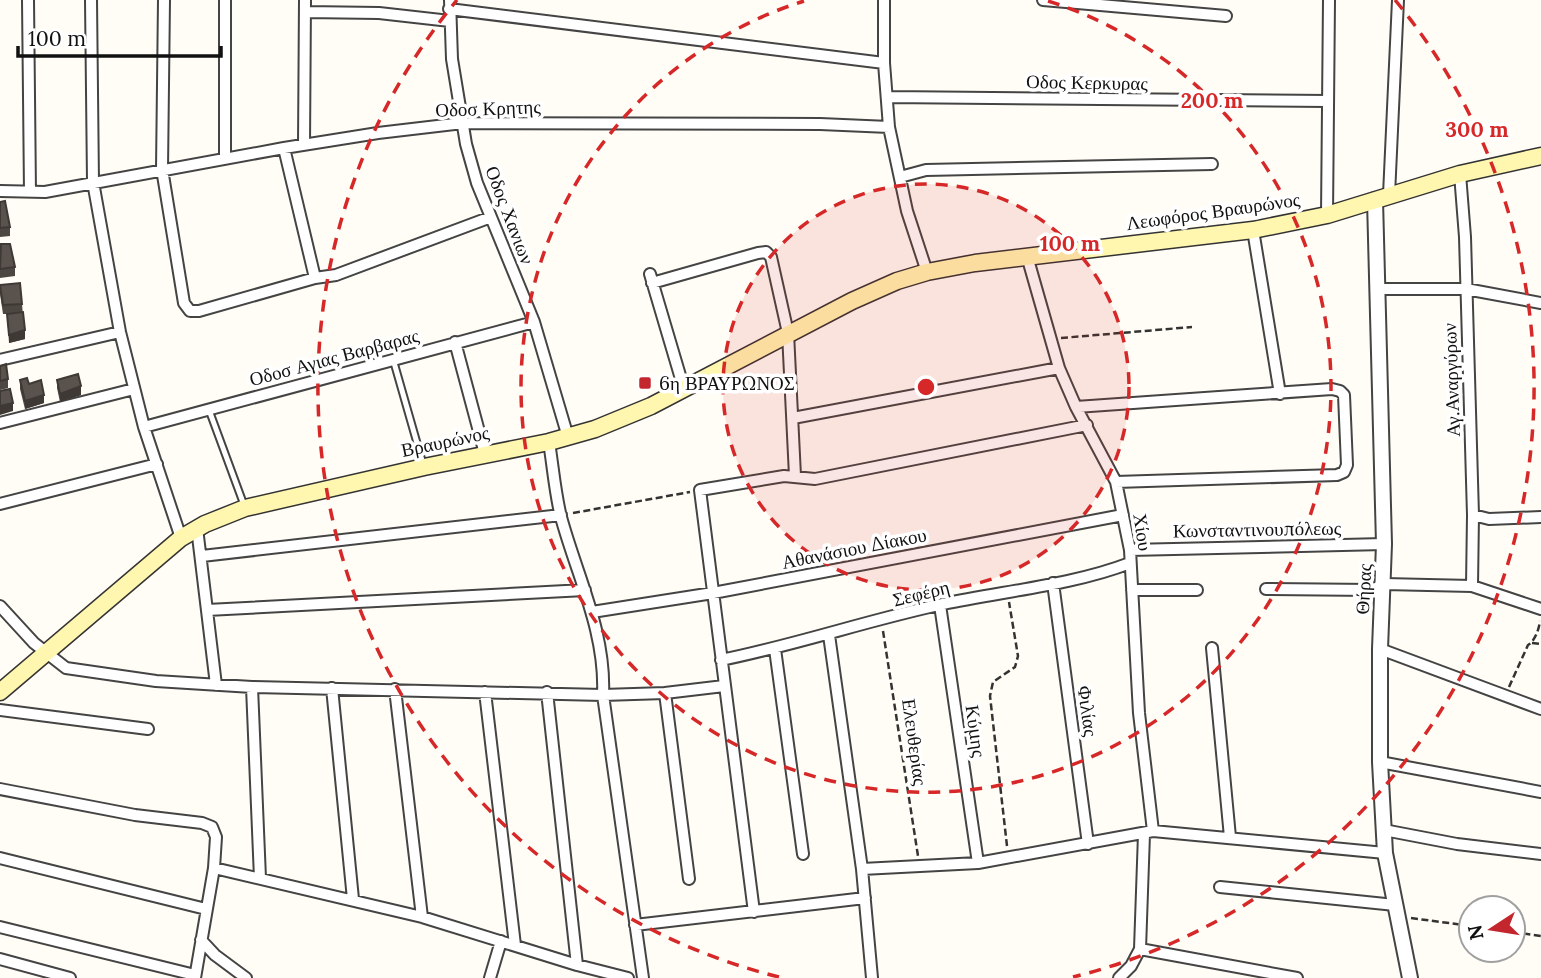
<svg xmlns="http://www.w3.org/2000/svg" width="1541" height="978" viewBox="0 0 1541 978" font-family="Lora,serif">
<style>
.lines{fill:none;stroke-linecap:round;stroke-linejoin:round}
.service-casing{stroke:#444;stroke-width:9}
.minor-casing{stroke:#444;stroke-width:14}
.tertiary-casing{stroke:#444;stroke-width:18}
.secondary-casing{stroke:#333;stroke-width:19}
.path{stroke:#333;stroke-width:2.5;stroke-dasharray:7 3.5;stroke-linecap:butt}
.service{stroke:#fff;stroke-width:5}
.minor{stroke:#fff;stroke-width:10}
.tertiary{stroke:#fff;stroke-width:14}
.secondary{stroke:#fff6b0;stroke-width:16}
.wall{fill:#4d4742}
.shaded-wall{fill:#3f3936}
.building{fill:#5a524d;stroke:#3f3936;stroke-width:2}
.ring{fill:none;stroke:#d62828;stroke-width:3.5;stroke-dasharray:12 9}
.poi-dot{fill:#c4262e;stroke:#fff;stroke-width:2.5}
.labels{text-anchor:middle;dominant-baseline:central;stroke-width:7;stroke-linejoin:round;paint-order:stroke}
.street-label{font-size:19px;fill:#111;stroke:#fff}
.poi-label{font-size:19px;fill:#111;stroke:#fff;text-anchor:start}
.centre{fill:#d62828;stroke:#fff;stroke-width:3.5}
.ring-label{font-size:21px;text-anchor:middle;font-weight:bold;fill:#d62828;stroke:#fff;stroke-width:7;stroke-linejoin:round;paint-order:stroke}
</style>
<rect width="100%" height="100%" fill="#fffdf5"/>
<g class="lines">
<!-- service casing -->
<g class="service-casing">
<path id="service" d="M393,359L423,464
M209,410L244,505"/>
</g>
<!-- minor casing -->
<g class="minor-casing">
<path id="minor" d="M28,0L30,192
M91,0L93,182L120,332L144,427L181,538
M164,0L162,169L184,303L190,311H199L315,278L336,275L491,217
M225,0V159
M450,0L452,59L466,144L477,183L534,322L568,437
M884,0V63L889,127L907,211L927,272
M1043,0L1226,16
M449,9L884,63
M306,12L379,13L450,21
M888,97L1328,101
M304,145L305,0
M284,148L315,278
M1460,174L1465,237L1473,515L1472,586
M900,177L926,170L1212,164
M0,191L45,192L284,148L378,133L463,123L820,124L889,127
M1389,195L1398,0
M1327,215L1329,0
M1253,230L1280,394
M1027,256L1059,368L1076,407L1116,482L1130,550L1139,713L1153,831
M650,274L684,389
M652,283L758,253L766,252L771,257L788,333L795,476
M1377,289H1466L1541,303
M455,342L485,454
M0,360L120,332
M1076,407L1332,389L1340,391L1344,395L1347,465L1344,472L1337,475L1116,482
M793,418L1059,368
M0,423L134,389
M144,427L534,322
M549,442C553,467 555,493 561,517C577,576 606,632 603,695L643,978
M0,504L157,464
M1473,515L1489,519L1541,517
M197,528L216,685
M1130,550L1384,544
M202,556L561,515
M1053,583L1088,844
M1266,589L1372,590L1384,584L1472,586L1541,609
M1132,590H1197
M940,605L978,863
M0,606L34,643L66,668L156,681L252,687L603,695L665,693L724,686
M207,610L585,590
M592,612L713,593L1123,515
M829,635L862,869L872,978
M1212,648L1230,837
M775,649L803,854
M1380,649L1541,709
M721,660C796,645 868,620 943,604C1004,591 1073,585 1130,563
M252,687L260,878
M332,688L353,899
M395,689L422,917
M485,692L515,945
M547,692L577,965
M665,693L689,879
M0,710L148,729
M1380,762L1541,792
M0,789L135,815L202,823L212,827L216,837L214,868L195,978
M1384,830L1457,844L1541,854
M0,858L206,909
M214,868L422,917L577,965L628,978
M862,869L978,863L1153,831L1385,853
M1220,887L1395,905
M754,912L700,490L784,476L815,479L1087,425
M635,925L865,898
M0,927L195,975
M201,940L215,955L246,978
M1140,949L1297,978
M0,959L70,978
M490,978L501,941
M1119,978L1131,966L1140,949L1144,834"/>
</g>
<!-- tertiary casing -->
<g class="tertiary-casing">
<path id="tertiary" d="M1375,200L1384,544L1380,649V762L1385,853L1410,978"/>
</g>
<!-- secondary casing -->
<g class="secondary-casing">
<path id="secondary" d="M0,692L181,538L205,524L245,508L424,467L549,442L595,429L651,406L852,301L897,281L927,272L975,263L1253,230L1327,215L1460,174L1541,156"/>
</g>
<!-- path -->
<path class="path" d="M1061,338L1192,327
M573,513L690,492
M883,631L918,856
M1532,643L1541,644
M1509,687L1528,645C1535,641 1539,629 1540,621
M1007,846L990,696L993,682L1015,667L1018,656L1009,602
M1411,918L1471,926
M1513,932L1541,936"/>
<!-- service -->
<use href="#service" class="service"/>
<!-- minor -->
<use href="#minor" class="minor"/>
<!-- tertiary -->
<use href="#tertiary" class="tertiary"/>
<!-- secondary -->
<use href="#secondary" class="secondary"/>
</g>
<!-- wall -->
<path class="wall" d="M0,202L10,227V236L0,237Z
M0,251L15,267V276L0,278Z
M0,285L22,304L25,339L9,343L7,314H10H3L0,294Z
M0,366L8,379V388L0,390Z
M20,380L29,384L44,403L25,409L20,389Z
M57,380L81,395L60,402L57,388Z"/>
<!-- shaded-wall -->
<path class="shaded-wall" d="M25,330V339L9,343V335Z
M81,386V395L60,402V394Z
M44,395V403L25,409V401Z
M13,403V411L0,415V406Z"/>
<!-- building -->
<path class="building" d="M5,201L10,227L0,228V202Z
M1,244H10L15,267L0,269Z
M20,283L22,304L3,305L0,285Z
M23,312L25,330L9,335L7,314Z
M6,364L8,379L0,381V366Z
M78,374L81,386L60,394L57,380Z
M27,378L29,384L41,380L44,395L25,401L20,380Z
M10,389L13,403L0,406V391Z"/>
<!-- distance rings -->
<circle cx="926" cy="387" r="203" fill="#d62828" fill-opacity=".12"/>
<g class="ring">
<circle cx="926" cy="387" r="203"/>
<path d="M1048 1A405 405 0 1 1 804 1"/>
<path d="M779 977A608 608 0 0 1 457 0M1395 0A608 608 0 0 1 1073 977"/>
</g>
<!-- markers -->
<rect class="poi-dot" x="638" y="376" width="14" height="14" rx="3.5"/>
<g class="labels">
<!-- street labels -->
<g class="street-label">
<text transform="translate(1087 82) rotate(1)">Οδος Κερκυρας</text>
<text transform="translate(488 108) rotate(-2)">Οδοσ Κρητης</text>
<text transform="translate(1213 211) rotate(-8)">Λεωφόρος Βραυρώνος</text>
<text transform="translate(510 215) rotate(69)">Οδος Χανιων</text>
<text transform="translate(334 357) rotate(-15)">Οδοσ Αγιας Βαρβαρας</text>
<text transform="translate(1451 380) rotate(-92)">Αγ.Αναργύρων</text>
<text transform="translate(445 441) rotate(-12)">Βραυρώνος</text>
<text transform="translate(1257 529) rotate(-1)">Κωνσταντινουπόλεως</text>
<text transform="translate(1143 532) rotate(81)">Χίου</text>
<text transform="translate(854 548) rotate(-11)">Αθανάσιου Δίακου</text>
<text transform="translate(1363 589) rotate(-87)">Θήρας</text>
<text transform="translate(921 593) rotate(-14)">Σεφέρη</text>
<text transform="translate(1088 711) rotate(82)">Φιλίας</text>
<text transform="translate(976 731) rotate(82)">Κύμης</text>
<text transform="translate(915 742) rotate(82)">Ελευθερίας</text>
</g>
<!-- poi labels -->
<g class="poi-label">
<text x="659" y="383">6η ΒΡΑΥΡΩΝΟΣ</text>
</g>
</g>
<circle cx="926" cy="387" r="10" class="centre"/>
<g class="ring-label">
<text x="1212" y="108">200 m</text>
<text x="1477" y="137">300 m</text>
<text x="1070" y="251">100 m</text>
</g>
<!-- north arrow -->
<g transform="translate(1492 929) rotate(258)"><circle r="33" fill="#ffffff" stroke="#a0a0a0" stroke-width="2"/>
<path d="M0-5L12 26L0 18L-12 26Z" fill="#c4262e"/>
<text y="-10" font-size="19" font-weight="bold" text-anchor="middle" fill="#111111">N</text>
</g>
<!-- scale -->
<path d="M18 46v10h203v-10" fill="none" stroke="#111111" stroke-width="3.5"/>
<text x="28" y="46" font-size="21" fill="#111111" stroke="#ffffff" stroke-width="5" paint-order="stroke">100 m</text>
</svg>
